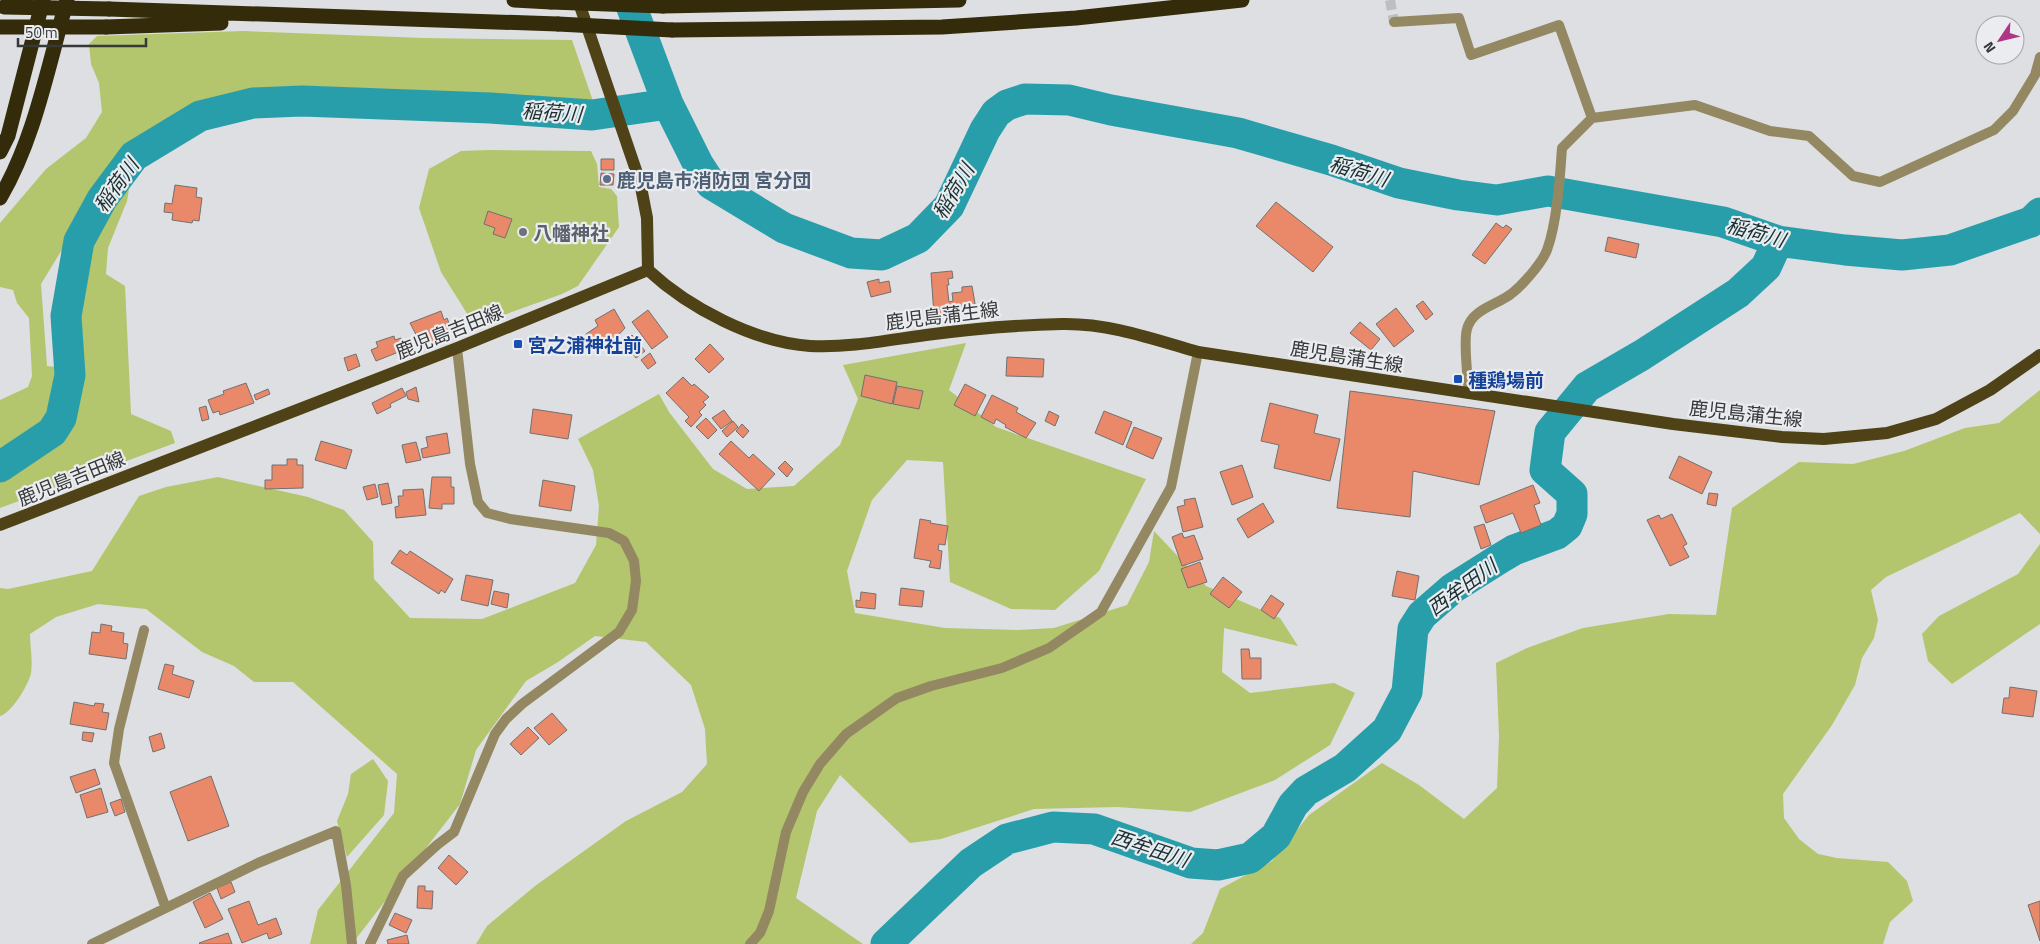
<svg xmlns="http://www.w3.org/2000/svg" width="2040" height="944" viewBox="0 0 2040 944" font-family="'Titillium Web','Noto Sans JP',sans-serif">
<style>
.green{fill:#b3c56d}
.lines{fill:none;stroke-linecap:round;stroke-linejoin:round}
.river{stroke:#299eab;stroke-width:31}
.building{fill:#e9896a;stroke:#73706f}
.street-tunnel{stroke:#bcbec0;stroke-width:10;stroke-dasharray:10 5;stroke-linecap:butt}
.street{stroke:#938861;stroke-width:10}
.primary{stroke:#4e4216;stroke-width:12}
.highway{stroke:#332b0a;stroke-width:15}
.highway-bridge{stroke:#332b0a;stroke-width:15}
.service-dot{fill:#5c6f8a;stroke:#eaecef;stroke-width:2}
.worship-dot{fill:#6b7280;stroke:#eaecef;stroke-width:2}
.transit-dot{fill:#1a4fb4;stroke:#eaecef;stroke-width:2}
.labels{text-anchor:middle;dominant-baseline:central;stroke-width:4.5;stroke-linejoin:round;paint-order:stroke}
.service-label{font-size:19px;font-weight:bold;fill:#4e5e75;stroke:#eaecef;text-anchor:start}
.worship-label{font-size:19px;font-weight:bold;fill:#5b616d;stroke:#eaecef;text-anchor:start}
.street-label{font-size:19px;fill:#373839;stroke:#eaecef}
.transit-label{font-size:19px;font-weight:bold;fill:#164399;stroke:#eaecef;text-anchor:start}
.water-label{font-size:20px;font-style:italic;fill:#183033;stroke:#eaecef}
</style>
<rect width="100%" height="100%" fill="#dddfe2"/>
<!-- green -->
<path class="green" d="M243,31L423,38L572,40L594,104L584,106L537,101L452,97L262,92L213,103L168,123L144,139L112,168L41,284L47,366L74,369C71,349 65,328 63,308C61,268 97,214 120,183L130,182L127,201L108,248L106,274L125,286L131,414L171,431L175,443L0,508V400L28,387L32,376L29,318L17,303L13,290L0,287V223L46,169L86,138L102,112L99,83L91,64L89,44L97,36Z
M489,150L591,151L597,164L599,187L611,189L617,196L619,227L578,286L562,294L509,313L482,325L473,323L441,272L419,208L429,169L461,151Z
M966,343L949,390L996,427L1146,479L1099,571L1055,610L1011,609L950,582L943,462L907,460L872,500L847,571L855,613L945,628L1018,630L1054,628L1127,605L1149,562L1154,531L1206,586L1280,618L1298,646L1224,628L1222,672L1250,693L1334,683L1355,693L1330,745L1275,780L1190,812L1117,807L1034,809L941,839L910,843L840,775L817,811L796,898L863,944H476L487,926L535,886L626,821L682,792L707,764L705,729L691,685L646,642L595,636L558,662L526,681L476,750L460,804L352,944H310L318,910L394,813L397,774L293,682H254L234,666L202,652L146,609L98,604L56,617L30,634C30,646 33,661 31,673C29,684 11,714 0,716V588L8,589L92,571L139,496L166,487L218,477L308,497L344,510L373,542L374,579L410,618L482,619L575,583L596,545L599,506L593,470L578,439L659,394L669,412L713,469L747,489L794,486L840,445L858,399L843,365Z
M2040,390V534L2020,513L1886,577L1871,590L1878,620L1874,638L1862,658L1855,685L1832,725L1783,794L1784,818L1799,839L1818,854L1837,858L1888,862L1907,881L1913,901L1890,922L1883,944H1191L1203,933L1220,889L1272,861L1309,815L1382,763L1419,785L1464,819L1497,788L1499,736L1496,663L1527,648L1583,628L1669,614L1716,615L1732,508L1799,462L1853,464L1904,451L1965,428L1999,423Z
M2040,544V624L1952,684L1928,661L1922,634L1939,616L2018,574Z
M373,759L388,781L384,815L347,857L337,821L348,794L351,774Z"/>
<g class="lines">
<!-- river -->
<path class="river" d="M629,0L668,104L698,164L711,184L784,228L851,253L882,255L918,238L949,206L985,130L996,113L1007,105L1025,99L1069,100L1111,110L1238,133L1331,160L1399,183L1458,195L1497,200L1548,191L1723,222L1778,241L1845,250L1902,255L1950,250L2031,222L2040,213
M0,467L52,432L61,418L70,375L66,316L79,241L102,199L134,156L200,116L253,103L302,101L490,108L592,115L668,104
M886,944L971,863L1007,839L1053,827L1094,829L1191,863L1218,865L1250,858L1276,836L1293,805L1306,791L1345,768L1387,730L1407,692L1413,629L1422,615L1453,588L1499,559L1514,550L1557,534L1567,526L1572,514V494L1545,470L1550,432L1587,387L1642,355L1738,293L1766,267L1778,241"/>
</g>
<!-- building -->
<path class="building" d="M601,159H614V170H601Z
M601,173L614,174L613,185H600Z
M175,185L197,188L196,197L202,198L199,221L193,220L192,223L172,220L173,213L164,212L165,203L172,204Z
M1276,202L1333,247L1313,272L1256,226Z
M488,211L512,219L505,238L493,234L495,228L484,224Z
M1496,223L1503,228L1506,225L1512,229L1485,264L1472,255Z
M1608,237L1639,244L1636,258L1605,251Z
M952,271L953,278L948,279L949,285H947L949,302L953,301L952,293L962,292V287L972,286L976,309L934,315L931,273Z
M879,279V283L889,281L891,292L871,297L867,282Z
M1423,301L1433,314L1426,320L1416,306Z
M1396,308L1414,331L1394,347L1376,324Z
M614,309L625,328L610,344L593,346L586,334L598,326L595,320Z
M648,310L668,337L652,349L632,322Z
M441,311L444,320L447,318L452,330L448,331L450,335L422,346L410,323Z
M1360,322L1380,339L1371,350L1350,333Z
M632,335L645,351L636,358L624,342Z
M394,336L395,340L401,338L406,349L376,361L371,350L378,347L376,342Z
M710,344L724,359L709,373L695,359Z
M650,353L656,363L648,369L641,360Z
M356,354L360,366L348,371L344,358Z
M1007,357L1044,359L1043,377L1006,376Z
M865,375L897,382L892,404L861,396Z
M683,377L692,386L694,384L709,397L703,402L706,405L699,412L702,415L691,427L685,421L689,417L666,393Z
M246,383L254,403L220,415L219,411L213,413L208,400L224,394L223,391Z
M965,384L986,395L975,416L954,405Z
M897,386L923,391L919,409L893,404Z
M416,387L419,402L408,399L406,392Z
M402,388L406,396L390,404L391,407L377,414L372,403Z
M268,389L270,394L256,400L254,395Z
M1350,391L1495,411L1479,485L1413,471L1410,517L1337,508Z
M992,395L1018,408L1016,412L1036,423L1026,438L1005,427L1006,425L996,419L994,424L981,417Z
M1270,403L1318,415L1314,433L1340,439L1330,481L1274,468L1279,445L1261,441Z
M206,406L209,419L202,421L199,408Z
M533,409L572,415L568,439L530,433Z
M724,410L732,421L721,429L712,418Z
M1049,411L1059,416L1055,426L1045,421Z
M1104,411L1132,422L1123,445L1095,433Z
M706,418L717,430L708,439L696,427Z
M733,421L738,427L727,437L722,431Z
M742,424L749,431L743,438L736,431Z
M1134,427L1162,438L1153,459L1126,447Z
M447,433L450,453L423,458L421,449L428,447L426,437Z
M321,441L352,450L346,469L315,460Z
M731,441L749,458L753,454L775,474L759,491L719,454Z
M416,442L421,460L406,463L402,445Z
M1679,456L1712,472L1702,494L1669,478Z
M287,459H297V465H303V488L265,489V480H272V465H287Z
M785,461L793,469L787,477L778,468Z
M1242,465L1253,497L1232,505L1220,472Z
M432,477H451V487H454V504H442V509L429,508Z
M543,480L575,486L571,511L539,506Z
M388,483L392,503L382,505L378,485Z
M375,484L378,497L367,500L363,487Z
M1533,485L1540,503L1534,505L1541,525L1521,533L1513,513L1486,523L1480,506Z
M423,489L426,515L396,518L395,507L399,506L398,496H403V490Z
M1709,493L1718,494L1716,506L1707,504Z
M1195,498L1203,527L1183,532L1177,507L1185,505L1184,500Z
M1263,503L1274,522L1248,538L1237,519Z
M1672,514L1687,544L1683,546L1689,557L1670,566L1647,520L1659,515L1661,519Z
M920,519L931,521L930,523L948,526L945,545L939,544L938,550L942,551L940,569L929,567L931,561L914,558Z
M1484,524L1491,545L1481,549L1474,527Z
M1182,533L1184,538L1194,535L1203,559L1182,566L1172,537Z
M400,550L407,555L410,551L453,579L445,593L441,590L439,594L391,563Z
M1200,562L1207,582L1188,588L1181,569Z
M1397,571L1419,576L1415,600L1392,596Z
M466,575L493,580L488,606L461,600Z
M1223,577L1242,592L1229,608L1210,594Z
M901,588L924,591L922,607L899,605Z
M494,591L509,594L507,608L491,604Z
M861,592L876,594L875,609L856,607V600L860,601Z
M1271,595L1284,604L1274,619L1261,610Z
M101,624L112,626L111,631L124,633L123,643L128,644L126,659L89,654L92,632L100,633Z
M1241,649H1249L1250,658H1261V679H1242Z
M165,664L174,666L172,674L194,681L189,698L158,689Z
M2010,687L2037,691L2033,717L2002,713L2004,698H2009Z
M74,702L94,706L95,703L104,704L102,712L109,713L106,730L70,724Z
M552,713L567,730L549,745L534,728Z
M528,727L539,738L521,755L510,744Z
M83,732L94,733L92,742L82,740Z
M161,733L165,748L153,752L149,737Z
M95,769L100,784L76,793L70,777Z
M211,776L229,826L188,841L170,792Z
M101,788L108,812L87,818L80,795Z
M121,799L125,812L115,816L110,803Z
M449,855L468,872L456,885L438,868Z
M231,882L235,892L221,899L217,888Z
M418,886H425V891H433L432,909L417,908Z
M210,893L223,919L205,928L193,902Z
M249,901L258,925L276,918L282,934L269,939L267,933L242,943L228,909Z
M2040,901V941L2028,905Z
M395,913L412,920L406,933L389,925Z
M228,933L232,944H200L199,943Z
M407,935L409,944H388L387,940Z"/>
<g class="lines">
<!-- street-tunnel -->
<path class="street-tunnel" d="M1390,0L1394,22"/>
<!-- street -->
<path class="street" d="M1394,22L1459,18L1471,55L1559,25L1592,118
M1469,394C1468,378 1463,343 1467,329C1472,309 1497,305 1511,294C1522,286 1542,263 1547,250C1557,223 1560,177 1562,148L1592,118L1695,105L1770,131L1809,136L1853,176L1880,182L1994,130L2013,111L2035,75L2040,57
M144,630L119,729L114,763L165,906
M92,944L258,863L336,831L346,885L352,944
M370,944L403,876L437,845L454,832L495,734L506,719L522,704L619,632L632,610L636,581L634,561L624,541L609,533L510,519L487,513L478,502L470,464L457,348
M750,944L760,933L769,911L786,832L803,792L820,764L846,734L897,698L931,686L1002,668L1049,648L1101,612L1171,487L1198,352"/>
<!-- primary -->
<path class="primary" d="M578,0L640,182L647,218L648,270
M648,270C689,308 754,342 810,346C849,348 888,340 926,335C971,329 1016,325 1062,324C1109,323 1153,339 1198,352L1673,424L1782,437L1824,439L1887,433L1936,419L1990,390L2040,355
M0,525L457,348L648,270"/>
<!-- highway -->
<path class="highway" d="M514,0L551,2
M663,6L959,0
M109,9L558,24
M106,27L221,23
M672,30L942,27L1076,18L1242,0
M0,152L8,136L43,0
M0,198C35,138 48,66 67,0"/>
<!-- highway-bridge -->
<path class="highway-bridge" d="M551,2L663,6
M4,7L109,9
M558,24L672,30
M0,27H106"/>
</g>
<!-- markers -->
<circle class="service-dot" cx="607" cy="179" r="5"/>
<circle class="worship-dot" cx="523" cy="232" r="5"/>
<g class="transit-dot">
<rect x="513" y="339" width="10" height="10" rx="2.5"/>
<rect x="1453" y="374" width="10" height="10" rx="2.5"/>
</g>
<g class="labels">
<!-- service labels -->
<g class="service-label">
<text x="617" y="179">鹿児島市消防団 宮分団</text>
</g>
<!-- worship labels -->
<g class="worship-label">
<text x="533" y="232">八幡神社</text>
</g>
<!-- street labels -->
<g class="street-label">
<text transform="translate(942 315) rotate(-7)">鹿児島蒲生線</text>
<text transform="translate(449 331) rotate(-22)">鹿児島吉田線</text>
<text transform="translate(1347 356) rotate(9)">鹿児島蒲生線</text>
<text transform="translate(1746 413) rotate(6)">鹿児島蒲生線</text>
<text transform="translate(71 478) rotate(-22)">鹿児島吉田線</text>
</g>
<!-- transit labels -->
<g class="transit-label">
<text x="528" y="344">宮之浦神社前</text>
<text x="1468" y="379">種鶏場前</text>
</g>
<!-- water labels -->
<g class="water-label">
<text transform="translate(552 112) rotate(4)">稲荷川</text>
<text transform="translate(1359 171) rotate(17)">稲荷川</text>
<text transform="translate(116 185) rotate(-54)">稲荷川</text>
<text transform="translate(953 191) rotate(-59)">稲荷川</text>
<text transform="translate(1756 232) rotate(16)">稲荷川</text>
<text transform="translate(1462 587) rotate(-36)">西牟田川</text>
<text transform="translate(1150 848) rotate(18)">西牟田川</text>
</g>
</g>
<!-- north arrow -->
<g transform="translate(2000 40) rotate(235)"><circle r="24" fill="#eaecef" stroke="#a2a4a6"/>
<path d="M0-4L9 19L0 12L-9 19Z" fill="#b13586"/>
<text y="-8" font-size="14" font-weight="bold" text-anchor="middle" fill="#373839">N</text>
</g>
<!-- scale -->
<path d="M18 38v8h128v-8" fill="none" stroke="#373839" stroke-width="2.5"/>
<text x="25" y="38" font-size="15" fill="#373839" stroke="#eaecef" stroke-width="4" paint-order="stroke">50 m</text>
</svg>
